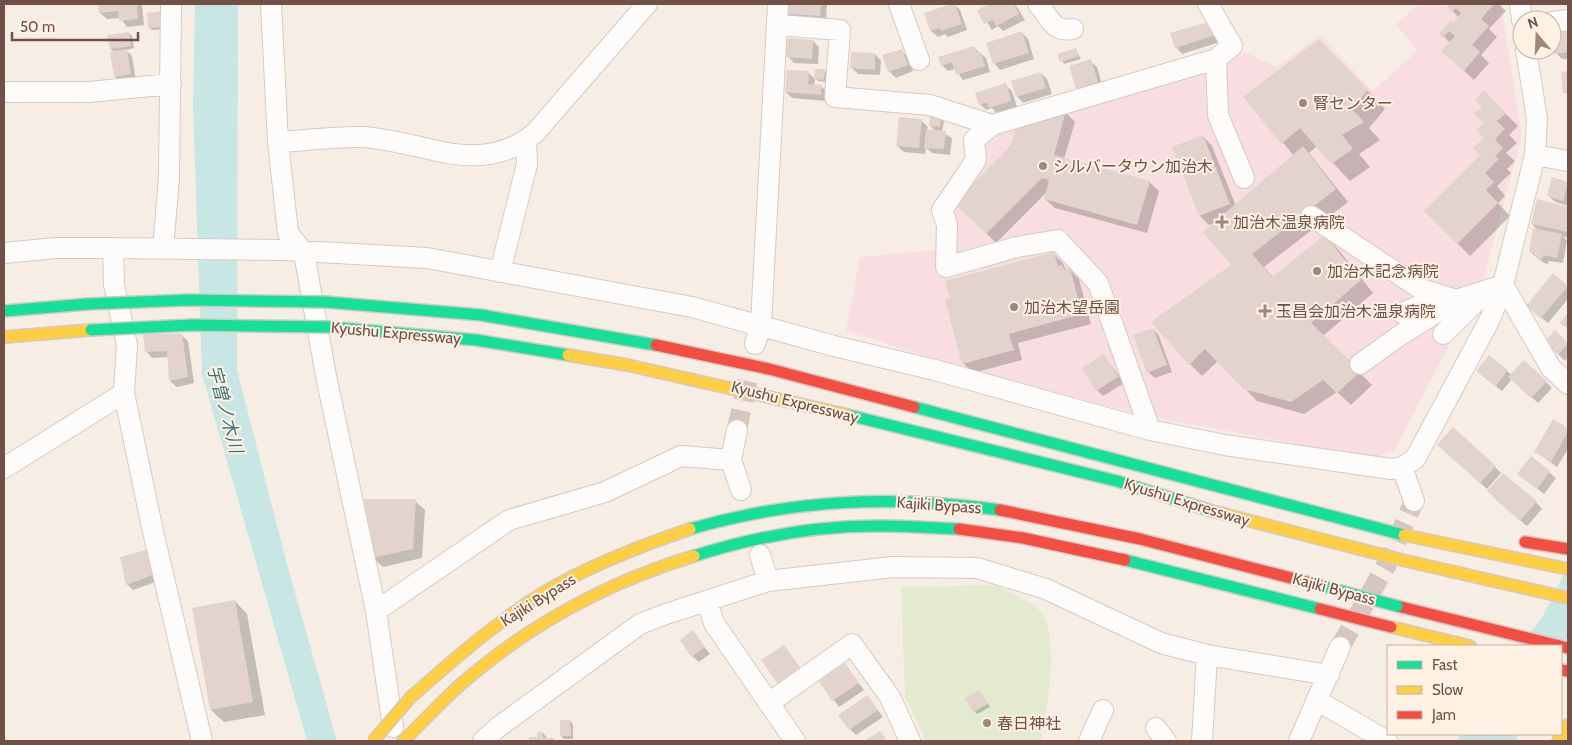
<svg xmlns="http://www.w3.org/2000/svg" width="1572" height="745" viewBox="0 0 1572 745" font-family="Cabin,'Noto Sans JP',sans-serif">
<style>
.medical{fill:#f8dee0}
.green{fill:#e4ead0}
.water{fill:#c8e7e4}
.shadow{fill:#0003;fill-rule:evenodd}
.building{fill:#e2d4cd}
.lines{fill:none;stroke-linecap:round;stroke-linejoin:round}
.street-tunnel{stroke:#d5c6be;stroke-width:20;stroke-dasharray:20 10;stroke-linecap:butt}
.street-casing{stroke:#d7cac3;stroke-width:22}
.fast-casing{stroke:#d6c8c2;stroke-width:14}
.slow-casing{stroke:#d6c8c2;stroke-width:14}
.jam-casing{stroke:#d6c8c2;stroke-width:14}
.street{stroke:#fefcfb;stroke-width:20}
.fast{stroke:#16e098;stroke-width:11}
.slow{stroke:#ffcf43;stroke-width:11}
.jam{stroke:#f24e42;stroke-width:11}
.fast-bridge-casing{stroke:#d4c8c3;stroke-width:14;stroke-linecap:butt}
.slow-bridge-casing{stroke:#d4c8c3;stroke-width:14;stroke-linecap:butt}
.jam-bridge-casing{stroke:#d4c8c3;stroke-width:14;stroke-linecap:butt}
.fast-bridge{stroke:#16e098;stroke-width:11}
.slow-bridge{stroke:#ffcf43;stroke-width:11}
.jam-bridge{stroke:#f24e42;stroke-width:11}
.poi-dot{fill:#a0877e;stroke:#fff1e4;stroke-width:2}
.labels{text-anchor:middle;dominant-baseline:central;stroke-width:4;stroke-linejoin:round;paint-order:stroke}
.poi-label{font-size:16px;fill:#715047;stroke:#fff1e4;text-anchor:start}
.street-label{font-size:16px;fill:#715047;stroke:#fff1e4}
.water-label{font-size:18px;font-style:italic;fill:#3c7677;stroke:#fff1e4}
</style>
<rect width="100%" height="100%" fill="#f6ede5"/>
<!-- medical -->
<path class="medical" d="M1420,4H1501L1522,135L1484,278L1394,451L1372,458L1145,416L947,363L846,331L860,257L946,249L943,196L982,130L1246,53L1277,67L1320,35L1373,91L1417,51L1396,24Z"/>
<!-- green -->
<path class="green" d="M995,585C1008,592 1025,598 1036,607C1064,631 1046,709 1041,741H926L905,697L901,587Z"/>
<!-- water -->
<path class="water" d="M195,4H238L237,370L287,564L337,741H307L202,374L193,105Z
M1568,566V660L1561,646H1521L1544,614Z
M1461,734H1520L1515,741H1456Z"/>
<!-- shadow -->
<path class="shadow" d="M100,4H142L144,25L127,27L120,18L107,19L100,13Z
M790,4H827L826,21L795,20L789,14Z
M954,4L960,10L967,30L948,37L945,34L938,37L931,31L926,14Z
M991,4H1015L1025,20L1003,31L998,26L992,30L979,10Z
M1452,4H1499L1506,11L1489,29L1497,37L1481,55L1489,63L1474,80L1443,51L1450,43L1441,33L1459,18L1449,7Z
M148,14L166,29L152,30L149,27Z
M1210,22L1220,42L1182,54L1176,47Z
M1568,31V59H1562L1556,53L1553,33Z
M129,33L132,36L134,48L126,50L132,56L136,80L122,83L115,77L114,52L111,49Z
M1022,33L1028,39L1034,59L1000,70L994,63Z
M813,41L819,47L818,64L794,63L788,56Z
M974,48L986,58L990,72L963,80L955,69L948,71L942,65Z
M1076,49L1081,59L1064,64L1059,54Z
M901,50L907,56L913,71L896,78L889,71Z
M875,54L881,61L880,75L858,74L852,68Z
M1337,58L1385,109L1369,128L1380,140L1359,154L1370,167L1350,181L1317,146L1309,153L1348,202L1264,267L1273,277L1325,237L1338,249L1373,293L1323,336L1372,385L1351,405L1337,392L1304,414L1257,401L1218,361L1202,376L1190,364L1233,265L1215,223L1209,225L1200,216L1203,136L1212,146L1236,206L1294,156L1245,97Z
M1090,61L1097,67L1103,88L1083,94L1077,88Z
M825,71L828,73L827,82L818,81L815,78Z
M809,73L815,79L814,86L822,87L828,93L827,101L792,98L786,92Z
M1041,73L1047,79L1052,94L1023,103L1017,96Z
M1005,85L1012,91L1017,107L997,114L992,108L986,110L980,104Z
M1484,92L1518,126L1509,135L1517,143L1506,153L1515,161L1507,169L1511,173L1497,186L1505,196L1498,203L1510,216L1470,256L1425,211L1482,155L1485,138Z
M1065,112L1075,122L1064,159L1149,182L1159,191L1147,233L1055,208L1045,199L1048,191L996,243L956,203Z
M941,118L944,121L942,132L952,138L950,155L932,153L926,148L925,154L904,152L897,146L921,120L928,127L927,130L936,131L930,126Z
M1567,183L1568,184V206L1555,202L1549,196Z
M1538,201L1568,208V238L1563,236L1567,241L1563,263L1549,261L1548,264L1544,263L1530,252L1538,230L1532,224ZM1535,252L1543,254V256L1535,255Z
M1053,253L1063,263L1066,270L1069,269L1079,279L1091,324L1018,343L1022,360L973,373L963,363Z
M1553,275L1568,288V299L1548,323L1534,312Z
M1153,329L1159,336L1172,372L1155,378L1148,372Z
M1555,332L1568,345V357L1565,361L1546,342Z
M181,335L188,341L194,383L177,387L170,381L169,357L152,358L146,351Z
M1104,356L1124,383L1103,396L1097,390Z
M1507,371L1512,375L1546,382L1552,388L1538,403L1512,379L1502,391L1484,377Z
M1553,421L1568,430V449L1557,467L1535,451Z
M1445,451L1495,467L1501,473L1487,489Z
M1531,458L1556,478L1544,494L1519,474Z
M1494,498L1536,502L1542,509L1527,526Z
M415,501L425,510L422,558L383,567L373,558Z
M149,551L161,580L133,590L127,584Z
M235,601L247,614L265,715L224,722L211,710Z
M693,632L710,654L699,662L692,656Z
M784,646L806,676L779,684L763,661Z
M845,665L864,690L839,707L820,682Z
M980,692L990,707L977,714L974,711Z
M868,697L883,717L856,735L850,729Z
M570,721L573,724V739H564L561,736Z
M543,733L548,739L556,741H530V739H538Z"/>
<!-- building -->
<path class="building" d="M98,4H137L138,19L119,21L118,11L99,13Z
M788,4H821L820,16L788,14Z
M951,4H955L962,24L941,31L940,28L930,31L924,13Z
M989,4H1014L1019,14L996,26L993,20L984,24L977,10Z
M1450,4H1494L1481,19L1489,26L1472,45L1480,52L1464,71L1441,51L1455,36L1449,31L1443,38L1439,33L1451,20L1454,22L1461,13L1456,8L1452,12L1447,7Z
M162,11L163,27L148,28L147,13Z
M1211,21L1215,35L1175,48L1170,33Z
M1568,30V52L1554,54L1552,32Z
M1022,31L1029,53L993,64L986,43Z
M129,32L131,46L110,49L107,35Z
M788,38L813,40L812,59L786,57Z
M1319,39L1368,90L1352,109L1364,122L1342,135L1353,149L1331,164L1300,128L1281,144L1243,97Z
M974,46L976,52L980,51L985,66L956,75L952,62L941,66L938,57Z
M1076,48L1079,56L1060,62L1057,54Z
M127,49L131,74L114,77L110,52Z
M902,49L908,65L888,72L882,55Z
M851,52L875,53V70L850,68Z
M1091,59L1098,82L1076,89L1069,66Z
M815,69H825L824,80L814,79Z
M787,70L809,71L808,84L822,85L821,95L785,92Z
M1568,71V93H1563L1561,72Z
M1041,72L1046,88L1016,97L1011,81Z
M1006,83L1011,101L989,108L987,102L979,105L975,93Z
M1484,90L1506,113L1497,121L1505,129L1495,139L1503,148L1495,156L1499,159L1485,173L1494,182L1486,190L1498,203L1457,244L1424,211L1480,155L1473,148L1484,138L1476,130L1484,123L1474,114L1482,107L1475,100Z
M1066,111L1054,155L1150,181L1137,225L1044,199L1049,180L1042,178L986,234L954,203L1011,145L1016,128Z
M930,115L941,117L940,127L929,126Z
M899,117L922,119L919,148L896,146Z
M926,129L946,131L944,149L924,148Z
M1203,135L1230,204L1199,216L1172,147Z
M1303,146L1336,189L1252,254L1272,277L1325,235L1361,280L1311,323L1361,371L1337,393L1323,380L1291,402L1243,389L1205,349L1189,365L1151,322L1231,265L1203,232Z
M1552,177L1568,182L1563,201L1547,196Z
M1537,199L1568,207V232L1531,224Z
M1533,228L1562,234L1557,258L1543,255L1542,259L1536,258L1537,254L1529,252Z
M1054,252L1058,266L1062,265L1064,270L1070,268L1082,314L1009,334L1014,350L962,364L945,300L950,298L945,281Z
M1553,273L1568,286L1541,318L1526,306Z
M1568,312V329L1560,323Z
M1153,328L1167,365L1147,373L1133,335Z
M1555,330L1568,343L1558,355L1544,342Z
M143,334H182L188,377L169,381L167,351L145,352Z
M1104,354L1118,377L1096,391L1082,368Z
M1489,355L1508,370L1496,386L1476,371Z
M1524,360L1547,381L1531,398L1508,377Z
M1553,419L1568,428V432L1551,462L1534,452Z
M1453,427L1496,466L1480,483L1437,445Z
M1531,456L1550,471L1537,489L1517,474Z
M1503,473L1537,501L1520,521L1487,491Z
M361,499H416L413,549L372,558Z
M149,549L155,574L126,585L120,557Z
M235,600L253,702L210,710L192,608Z
M693,630L705,647L691,657L680,640Z
M784,645L801,669L778,684L761,660Z
M845,663L859,683L832,701L819,681Z
M980,690L988,704L973,712L965,698Z
M868,695L878,710L849,730L838,715Z
M560,720H570L571,736H560Z
M880,731L886,739L883,741H864Z
M537,732H543V738H554V741H529V737H537Z"/>
<g class="lines">
<!-- street-tunnel -->
<path class="street-tunnel" d="M737,430L748,378
M1340,647L1387,564L1414,501"/>
<!-- street casing -->
<g class="street-casing">
<path id="street" d="M271,4L278,142L288,233L304,253L326,376L376,611L393,727
M899,4L919,60
M1038,4C1050,17 1052,33 1073,29
M1520,4L1522,20
M1552,22L1568,20
M779,25L840,30L835,97L930,105L992,125L1216,59L1232,46L1208,4
M1216,59L1218,115L1244,178
M4,92H89L171,84
M992,125L974,140L976,160L942,210L947,225L946,267L1017,247L1058,240L1098,283L1150,430
M278,142C305,141 335,136 362,137C423,140 479,179 535,133L647,4
M1535,155L1568,161
M1311,216L1421,289L1456,300
M113,248L114,285L127,345L124,393L152,527L202,741
M163,249L169,178L171,4
M4,253L56,248H113L283,250L427,258L692,307L834,346L935,370L1150,430L1225,445L1391,469L1402,467L1415,459L1490,319L1503,285L1535,155L1537,119L1526,50
M500,272L527,164L526,141
M1503,285L1551,368L1568,384
M1402,313L1443,296
M1443,334L1486,292
M755,344L761,324L778,4
M1360,364L1399,336L1456,300L1503,285
M731,460L737,430
M1402,467L1414,501
M4,468L124,393
M760,555L768,581
M707,601L714,623L795,741
M376,611L509,520L605,492L681,456L731,460L741,490
M1316,700L1387,741
M769,703L852,644L890,697L910,741
M1156,728L1166,741
M483,741L497,728L640,624L663,615L768,581L893,567L977,568L1046,589L1161,643L1207,655L1329,675
M1089,741L1103,710
M1202,741L1207,655
M1299,741L1340,647"/>
</g>
<!-- fast casing -->
<g class="fast-casing">
<path id="fast" d="M326,302L481,315L656,345
M4,311L88,304
M329,327L476,340L568,355
M914,407L1404,535
M848,415L1117,481L1212,511
M690,529C794,499 893,495 1000,510
M694,556C754,537 819,525 882,526C908,526 934,528 959,529
M1125,560L1320,609"/>
</g>
<!-- slow casing -->
<g class="slow-casing">
<path id="slow" d="M4,337L91,330
M568,355L627,365L848,415
M1212,511L1402,560L1568,598
M1404,535L1568,569
M1391,627L1470,646
M411,697C453,660 495,623 543,593C588,566 640,546 690,529
M403,741C422,723 440,703 460,685C527,626 608,582 694,556
M1558,741L1568,725"/>
</g>
<!-- jam casing -->
<g class="jam-casing">
<path id="jam" d="M656,345L769,369L914,407
M1000,510L1140,539L1326,587
M959,529L1023,538L1125,560
M1525,542L1568,549
M1397,606L1568,648
M1561,670L1568,671"/>
</g>
<!-- street -->
<use href="#street" class="street"/>
<!-- fast -->
<use href="#fast" class="fast"/>
<!-- slow -->
<use href="#slow" class="slow"/>
<!-- jam -->
<use href="#jam" class="jam"/>
<!-- fast-bridge casing -->
<g class="fast-bridge-casing">
<path id="fast-bridge" d="M88,304L189,300L326,302
M91,330L192,325L329,327
M1326,587L1397,606"/>
</g>
<!-- slow-bridge casing -->
<g class="slow-bridge-casing">
<path id="slow-bridge" d="M373,741L411,697"/>
</g>
<!-- jam-bridge casing -->
<g class="jam-bridge-casing">
<path id="jam-bridge" d="M1320,609L1391,627"/>
</g>
<!-- fast-bridge -->
<use href="#fast-bridge" class="fast-bridge"/>
<!-- slow-bridge -->
<use href="#slow-bridge" class="slow-bridge"/>
<!-- jam-bridge -->
<use href="#jam-bridge" class="jam-bridge"/>
</g>
<!-- markers -->
<g class="poi-dot">
<circle cx="1303" cy="103" r="5"/>
<circle cx="1043" cy="166" r="5"/>
<path d="M1219.5 214.5h5v5h5v5h-5v5h-5v-5h-5v-5h5z"/>
<circle cx="1317" cy="271" r="5"/>
<circle cx="1014" cy="307" r="5"/>
<path d="M1262.5 303.5h5v5h5v5h-5v5h-5v-5h-5v-5h5z"/>
<circle cx="987" cy="723" r="5"/>
</g>
<g class="labels">
<!-- poi labels -->
<g class="poi-label">
<text x="1313" y="103">腎センター</text>
<text x="1053" y="166">シルバータウン加治木</text>
<text x="1233" y="222">加治木温泉病院</text>
<text x="1327" y="271">加治木記念病院</text>
<text x="1024" y="307">加治木望岳園</text>
<text x="1276" y="311">玉昌会加治木温泉病院</text>
<text x="997" y="723">春日神社</text>
</g>
<!-- street labels -->
<g class="street-label">
<text transform="translate(396 333) rotate(5)">Kyushu Expressway</text>
<text transform="translate(795 402) rotate(14)">Kyushu Expressway</text>
<text transform="translate(1187 502) rotate(17)">Kyushu Expressway</text>
<text transform="translate(939 505) rotate(4)">Kajiki Bypass</text>
<text transform="translate(1334 589) rotate(15)">Kajiki Bypass</text>
<text transform="translate(538 600) rotate(-32)">Kajiki Bypass</text>
</g>
<!-- water labels -->
<g class="water-label">
<text transform="translate(225 409) rotate(75)">宇曽ノ木川</text>
</g>
</g>
<!-- border -->
<rect width="1572" height="745" fill="none" stroke="#715047" stroke-width="10"/>
<!-- legend -->
<rect x="1387" y="645" width="175" height="90" fill="#fff1e4" stroke="#c6b1a5"/>
<rect x="1397" y="661" width="25" height="8" fill="#16e098" stroke="#c6b1a5"/>
<text x="1432" y="670" font-size="15" fill="#715047">Fast</text>
<rect x="1397" y="686" width="25" height="8" fill="#ffcf43" stroke="#c6b1a5"/>
<text x="1432" y="695" font-size="15" fill="#715047">Slow</text>
<rect x="1397" y="711" width="25" height="8" fill="#f24e42" stroke="#c6b1a5"/>
<text x="1432" y="720" font-size="15" fill="#715047">Jam</text>
<!-- north arrow -->
<g transform="translate(1537 35) rotate(341)"><circle r="24" fill="#fff1e4" stroke="#c6b1a5"/>
<path d="M0-4L9 19L0 12L-9 19Z" fill="#a0877e"/>
<text y="-8" font-size="14" font-weight="bold" text-anchor="middle" fill="#715047">N</text>
</g>
<!-- scale -->
<path d="M12 32v8h126v-8" fill="none" stroke="#715047" stroke-width="2.5"/>
<text x="20" y="32" font-size="15" fill="#715047" stroke="#fff1e4" stroke-width="4" paint-order="stroke">50 m</text>
</svg>
